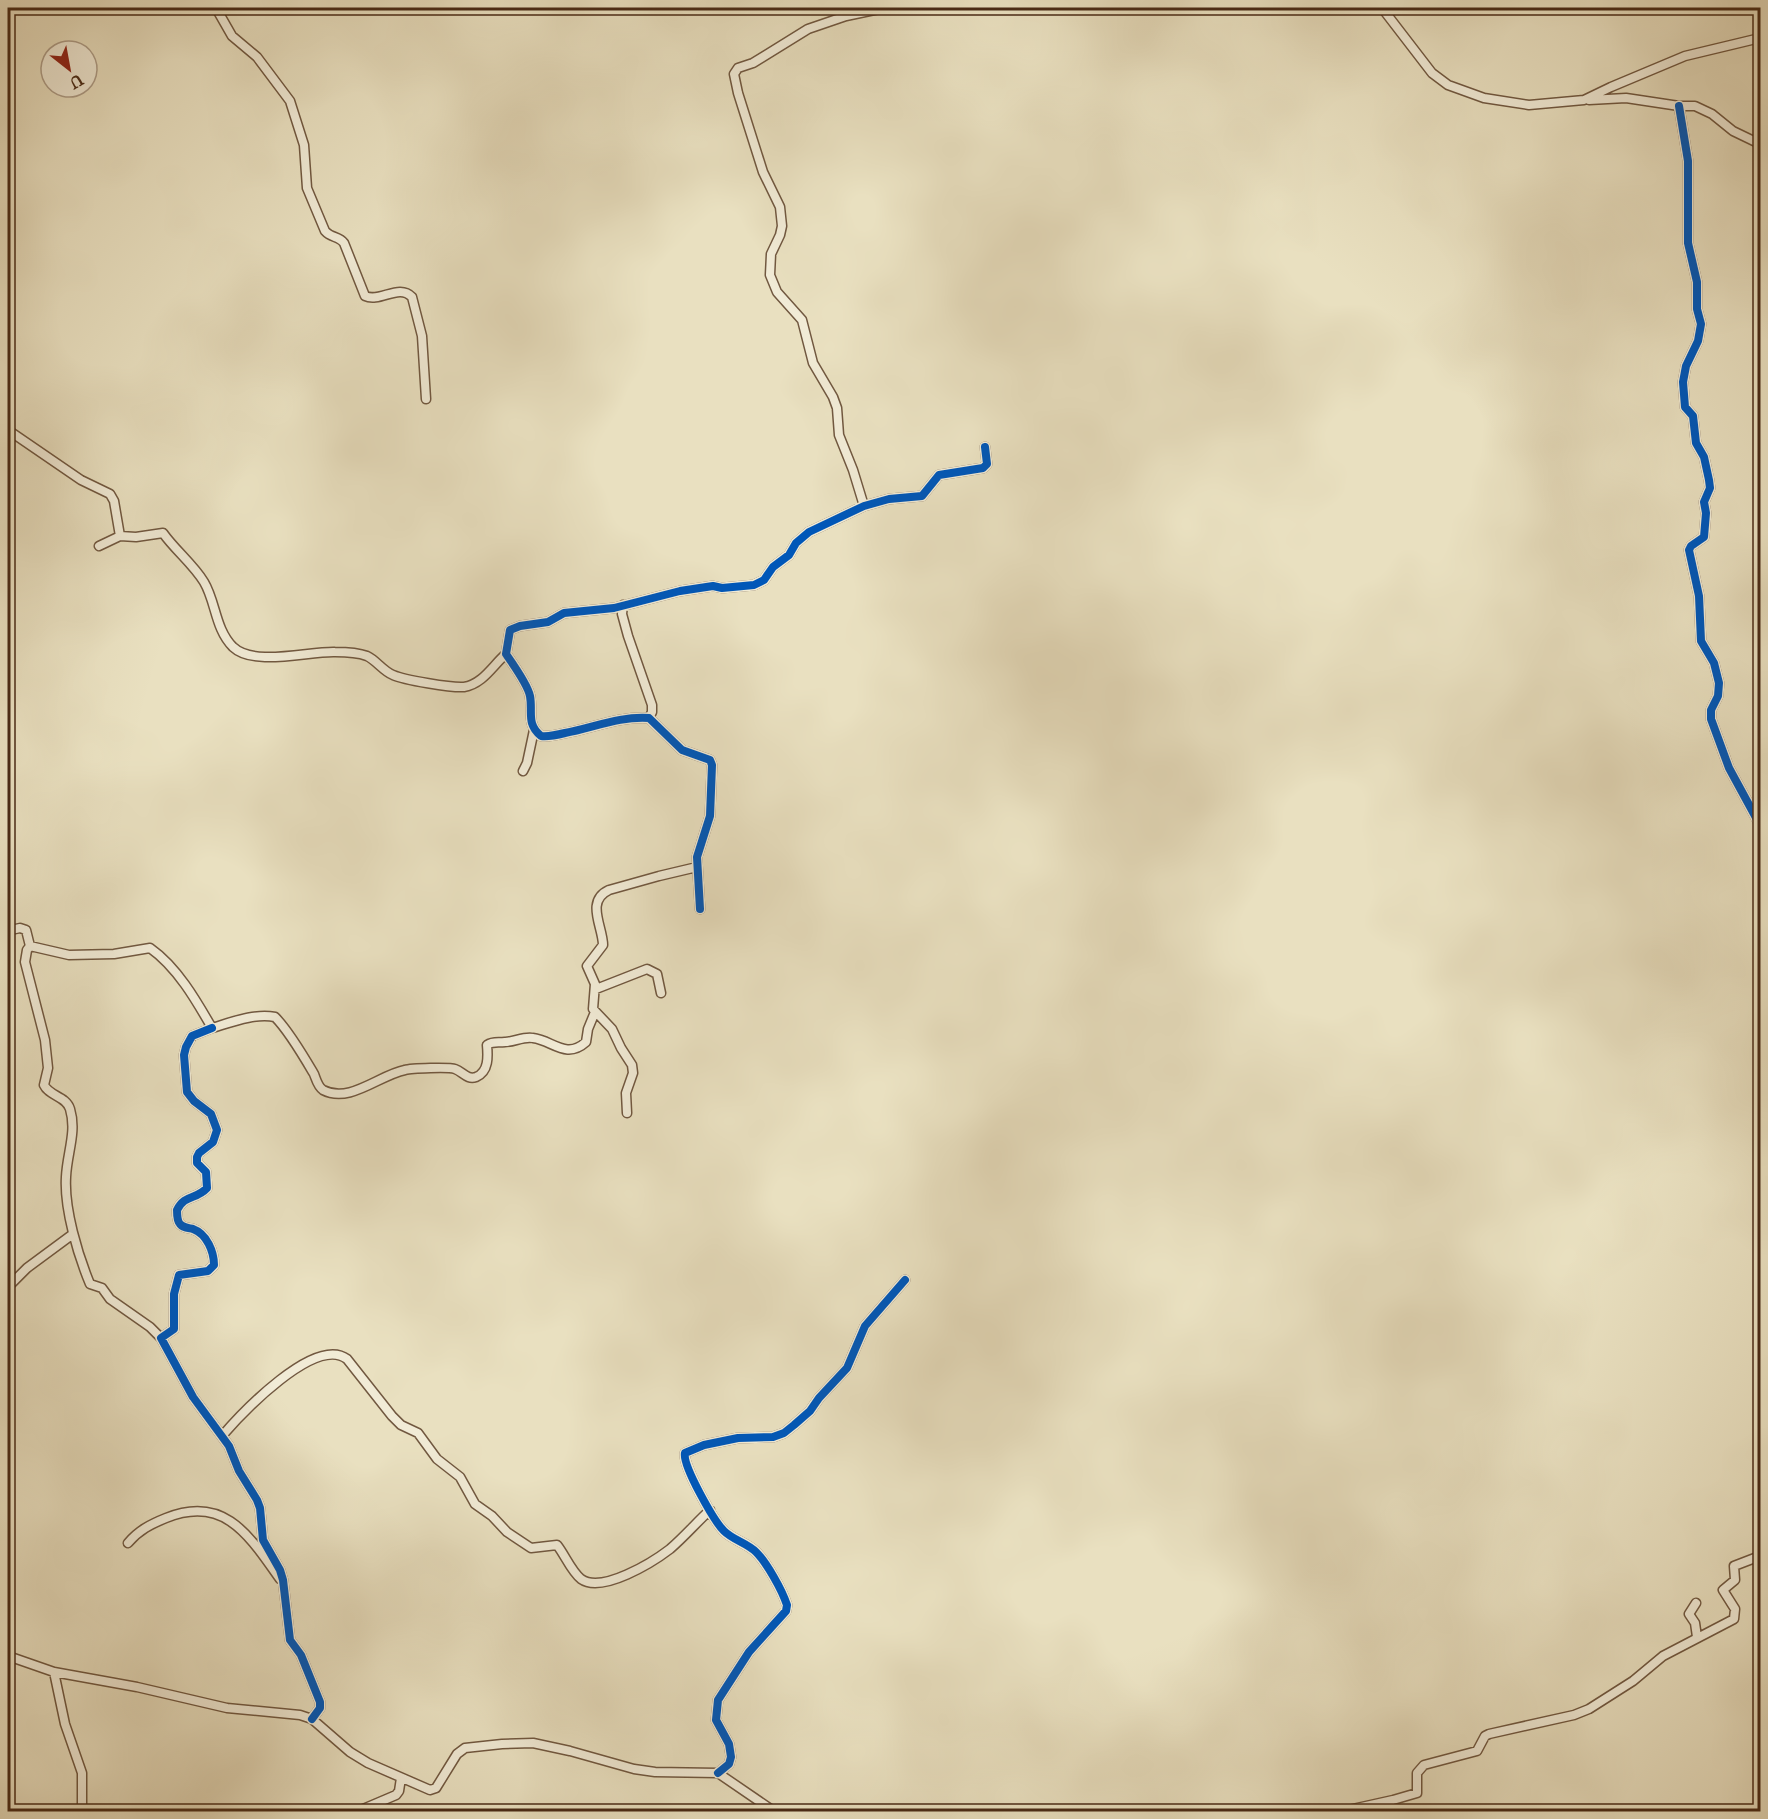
<svg xmlns="http://www.w3.org/2000/svg" width="1768" height="1819" viewBox="0 0 1768 1819" font-family="'IM FELL Great Primer',serif">
<style>
.lines{fill:none;stroke-linecap:round;stroke-linejoin:round}
.street-casing{stroke:#715840;stroke-width:11}
.street{stroke:#f1ebd6;stroke-width:8}
.cycleway-casing{stroke:#f1ebd6;stroke-width:11}
.cycleway{stroke:#0057b8;stroke-width:8}
</style>
<rect width="100%" height="100%" fill="#e9e0c0"/>
<filter id="stains"><feTurbulence type="fractalNoise" baseFrequency=".00333" numOctaves="4"/><feColorMatrix values="0 0 0 0 .2 0 0 0 0 .09 0 0 0 0 .02 0 0 0 .5 -.17"/></filter>
<radialGradient id="worn" r=".72"><stop offset=".6" stop-color="#630" stop-opacity="0"/><stop offset="1" stop-color="#630" stop-opacity=".3"/></radialGradient>
<g class="lines">
<!-- street casing -->
<g class="street-casing">
<path id="street" d="M216,8L232,36L257,57L290,101L304,145L307,188L325,231C331,238 339,236 344,243L365,296C380,303 399,283 412,297L422,336L426,399
M1382,8L1432,73L1448,85L1484,98L1529,105L1584,100L1611,87L1685,56L1760,38
M1589,100L1626,98L1679,106H1695L1712,114L1733,131L1760,144
M1679,106L1688,161V243L1697,282V309L1701,324L1698,341L1686,366L1683,382L1685,407L1693,416L1696,443L1704,457L1709,480L1710,488L1704,502L1706,513L1704,537L1691,546L1689,550L1699,596L1701,641L1714,663L1719,683L1718,696L1711,710V719L1729,768L1760,825
M8,430L81,480L110,494L114,501L120,536L136,537L163,533C175,550 193,564 204,582C216,602 215,629 233,647C254,667 309,651 335,652C344,652 359,653 367,656C376,660 383,671 393,675C404,680 452,688 464,687C483,684 493,665 506,654
M864,506L853,470L839,435L837,408L833,397L813,363L802,320L777,292L770,275L771,254L780,235L782,226L780,207L763,172L738,93L734,74L738,68L753,63L808,29L846,16L884,8
M99,546L120,536
M623,605L622,614L628,636L652,705V712L649,718
M523,771L527,763L534,730
M700,909L697,857L710,816L712,765L710,760L682,750L649,718C619,716 593,728 565,733C557,735 549,737 541,736C526,724 533,712 530,696C528,685 513,664 506,654L510,630L520,626L548,622L564,613L614,608L680,591L713,586L722,588L754,585L764,580L773,567L789,555L796,543L809,532L864,506L889,499L922,496L939,475L983,468L987,464L985,447
M8,924L11,930L20,928L26,930L30,946L69,955L114,954L150,948C177,967 196,1000 212,1028C232,1022 255,1013 275,1017C289,1031 304,1057 314,1074C316,1079 318,1087 323,1090C350,1104 379,1075 405,1070C411,1068 450,1067 455,1069C463,1072 467,1080 476,1077C489,1072 488,1056 487,1045C493,1041 498,1043 505,1042C514,1042 524,1036 533,1038C552,1040 566,1060 586,1042L588,1029L595,1012
M30,946L27,950L25,962L45,1040L48,1068L44,1085C49,1096 66,1096 70,1109C77,1132 67,1153 66,1177C64,1209 78,1255 90,1284L102,1288L110,1299L150,1327L161,1338
M596,989L647,969L657,974L661,993
M212,1028L192,1036L186,1047L184,1055L187,1092L194,1101L211,1114L217,1130L213,1142L199,1153L197,1157V1163L206,1172L207,1188C196,1200 185,1194 177,1210C177,1215 177,1221 180,1224C183,1228 189,1228 193,1229C207,1234 214,1252 214,1265L208,1271L179,1275L174,1294V1329L161,1338L193,1397L229,1446L239,1471L257,1500L260,1508L263,1540L280,1570L283,1580L290,1640L301,1655L320,1702V1708L312,1719
M627,1113L626,1093L633,1073L632,1065L621,1048L612,1029L593,1009L595,984L587,966L603,945C603,927 585,901 609,890L659,876L697,867
M8,1284L12,1283L27,1268L73,1234
M222,1436C241,1414 315,1335 347,1359L392,1416L401,1425L418,1433L437,1459L460,1477L475,1504L492,1516L507,1532L531,1548L557,1545C565,1555 571,1571 581,1579C602,1594 653,1562 670,1549C684,1537 696,1523 710,1510
M128,1543C139,1530 151,1524 166,1518C225,1494 250,1537 280,1579
M1696,1603L1689,1614L1695,1623L1697,1637
M8,1656L54,1672L137,1687L227,1708L300,1715L312,1719L350,1752L368,1763L430,1790L436,1788L457,1754L465,1748L502,1744L533,1743L570,1751L634,1769L655,1772L718,1773L775,1812
M54,1672L65,1724L82,1773V1812
M718,1773L729,1764L731,1757L729,1744L716,1720L718,1700L749,1652L786,1611L787,1605C782,1590 767,1563 756,1552C747,1543 733,1540 724,1531C714,1521 682,1465 685,1453L704,1445L738,1438L773,1437L784,1433L794,1425L810,1411L819,1398L847,1368L865,1326L905,1280
M356,1812L396,1795L399,1791L401,1778
M1339,1812L1393,1800L1417,1793V1773L1424,1765L1477,1751L1485,1736L1489,1734L1574,1715L1589,1709L1633,1681L1663,1656L1734,1619L1735,1609L1723,1590L1735,1580L1734,1566L1760,1556"/>
</g>
<!-- street -->
<use href="#street" class="street"/>
<!-- cycleway casing -->
<g class="cycleway-casing">
<path id="cycleway" d="M1679,106L1688,161V243L1697,282V309L1701,324L1698,341L1686,366L1683,382L1685,407L1693,416L1696,443L1704,457L1709,480L1710,488L1704,502L1706,513L1704,537L1691,546L1689,550L1699,596L1701,641L1714,663L1719,683L1718,696L1711,710V719L1729,768L1760,825
M700,909L697,857L710,816L712,765L710,760L682,750L649,718C619,716 593,728 565,733C557,735 549,737 541,736C526,724 533,712 530,696C528,685 513,664 506,654L510,630L520,626L548,622L564,613L614,608L680,591L713,586L722,588L754,585L764,580L773,567L789,555L796,543L809,532L864,506L889,499L922,496L939,475L983,468L987,464L985,447
M212,1028L192,1036L186,1047L184,1055L187,1092L194,1101L211,1114L217,1130L213,1142L199,1153L197,1157V1163L206,1172L207,1188C196,1200 185,1194 177,1210C177,1215 177,1221 180,1224C183,1228 189,1228 193,1229C207,1234 214,1252 214,1265L208,1271L179,1275L174,1294V1329L161,1338L193,1397L229,1446L239,1471L257,1500L260,1508L263,1540L280,1570L283,1580L290,1640L301,1655L320,1702V1708L312,1719
M718,1773L729,1764L731,1757L729,1744L716,1720L718,1700L749,1652L786,1611L787,1605C782,1590 767,1563 756,1552C747,1543 733,1540 724,1531C714,1521 682,1465 685,1453L704,1445L738,1438L773,1437L784,1433L794,1425L810,1411L819,1398L847,1368L865,1326L905,1280"/>
</g>
<!-- cycleway -->
<use href="#cycleway" class="cycleway"/>
</g>
<!-- margin -->
<rect width="1768" height="1819" fill="none" stroke="#e9e0c0" stroke-width="30"/>
<rect x="9" y="9" width="1750" height="1801" fill="none" stroke="#492a16" stroke-width="3"/>
<rect x="15" y="15" width="1738" height="1789" fill="none" stroke="#492a16" stroke-width="1.5"/>
<!-- north arrow -->
<g transform="translate(69 69) rotate(149)"><circle r="28" fill="#f1ebd6" stroke="#ae9e89" stroke-width="1.5"/>
<path d="M0-4.5L10 22L0 15L-10 22Z" fill="#8f2418"/>
<text y="-9" font-size="16" font-weight="bold" text-anchor="middle" fill="#492a16">U</text>
</g>
<rect width="100%" height="100%" filter="url(#stains)"/>
<rect width="100%" height="100%" fill="url(#worn)"/>
</svg>
